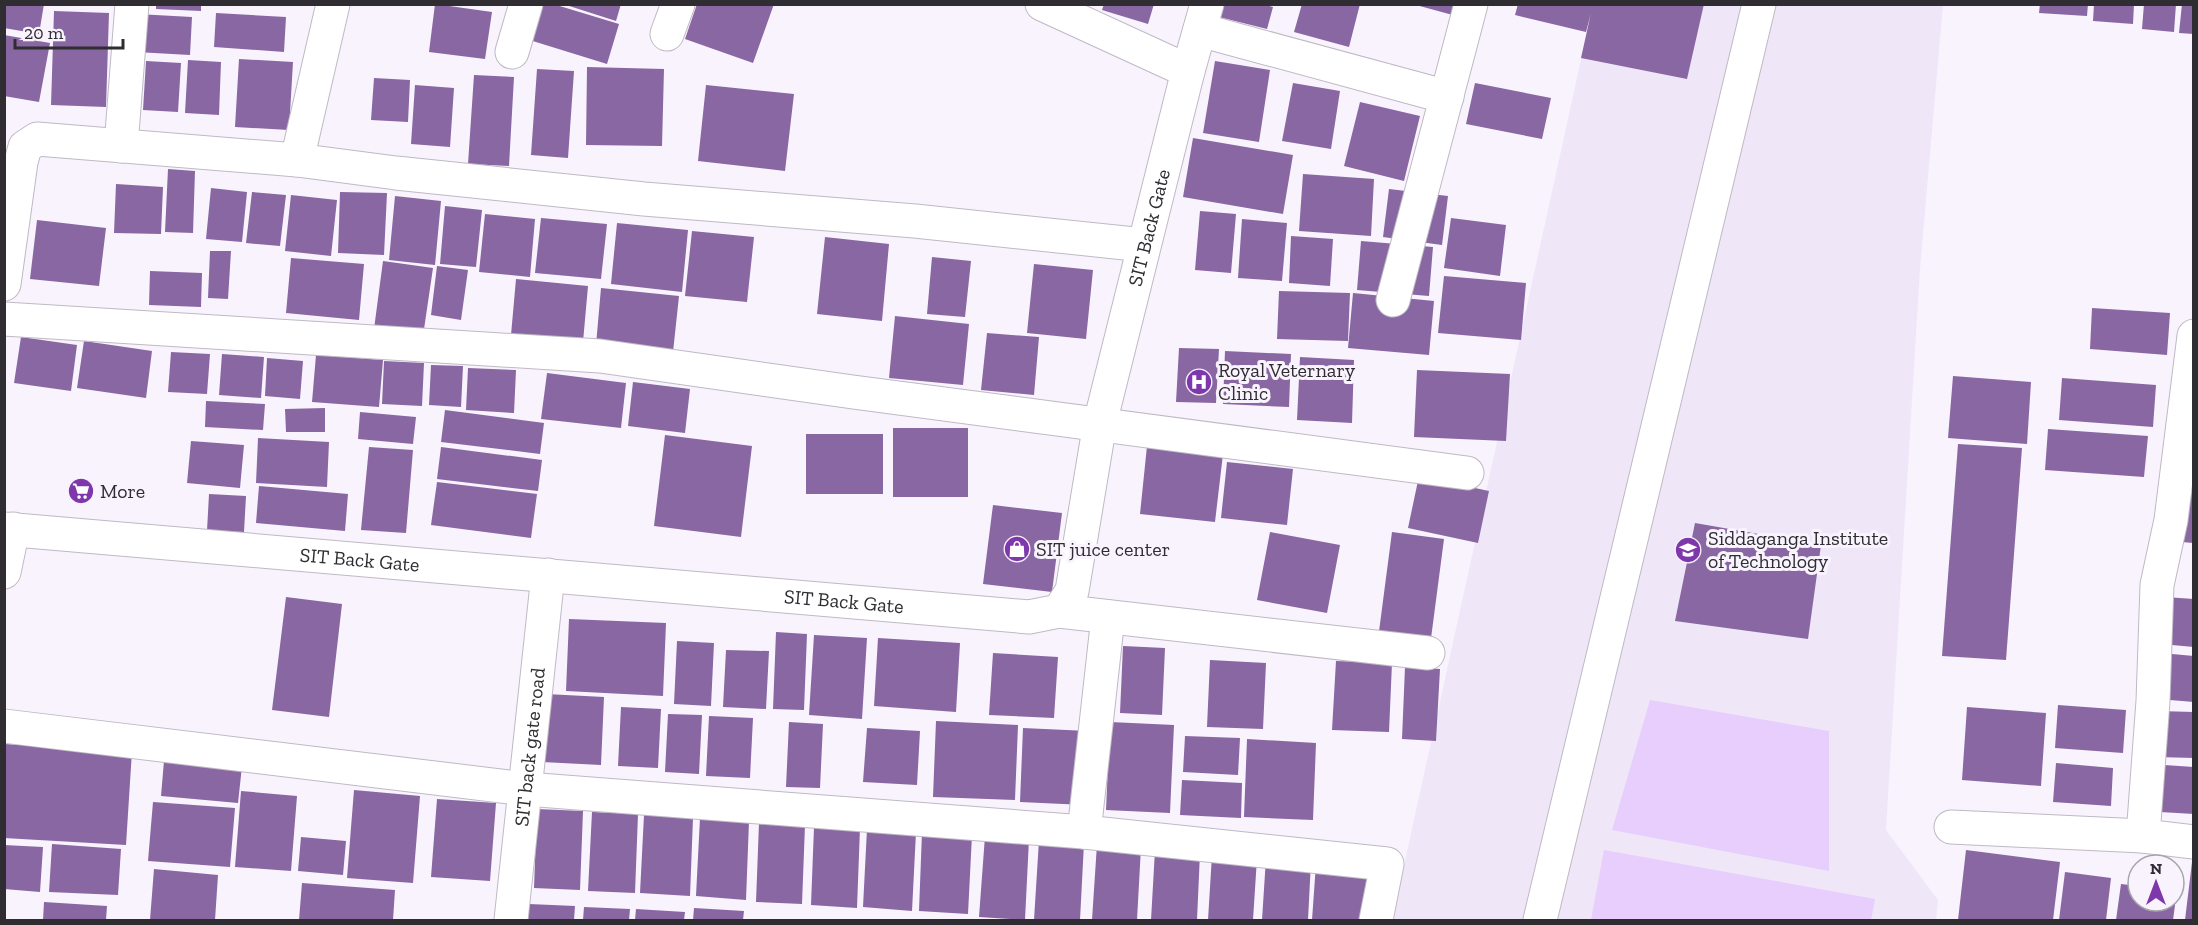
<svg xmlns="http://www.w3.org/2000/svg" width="2198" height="925" viewBox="0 0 2198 925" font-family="'Zilla Slab',serif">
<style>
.built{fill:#efe6f8}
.green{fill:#e7cefd}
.building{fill:#8867a2}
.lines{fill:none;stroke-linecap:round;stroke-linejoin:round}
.street-casing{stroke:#bfb9c4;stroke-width:35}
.secondary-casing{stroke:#bfb9c4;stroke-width:35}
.street{stroke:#fff;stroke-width:33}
.secondary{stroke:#fff;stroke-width:33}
.labels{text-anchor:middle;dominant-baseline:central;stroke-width:6;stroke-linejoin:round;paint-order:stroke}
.street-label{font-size:20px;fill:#2f2d31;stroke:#f9f3fe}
.poi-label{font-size:20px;fill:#2f2d31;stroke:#f9f3fe;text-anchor:start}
</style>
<rect width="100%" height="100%" fill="#f9f3fe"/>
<!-- built -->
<path class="built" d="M1593,5H1943L1920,269L1886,830L1938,900L1936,920H1392Z"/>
<!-- green -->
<path class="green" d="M1650,700L1829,731V871L1612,830Z
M1604,850L1875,899L1871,920H1591Z"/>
<!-- building -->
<path class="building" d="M4,4H44L39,34L4,28Z
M156,4H201V11L156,9Z
M435,4L492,12L485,59L429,52Z
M533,4H553L619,24L607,64L523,38Z
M563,4H621L616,21Z
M697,4H774L753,63L685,39Z
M1104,4H1154L1148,24L1102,10Z
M1223,4H1262L1273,7L1267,29L1219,17Z
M1302,4H1360L1349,47L1294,32Z
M1518,4H1704L1687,79L1581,58L1591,13L1586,32L1515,15Z
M2040,4H2088L2087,16L2039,13Z
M2094,4H2134L2133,24L2093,21Z
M2144,4H2176L2174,32L2142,29Z
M2182,4H2194V34L2179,33Z
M1416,5H1463L1460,17Z
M54,11L109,13L106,107L51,105Z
M216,13L286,17L284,52L214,47Z
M137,14L192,17L190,55L136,52Z
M4,35L50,43L39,102L4,96Z
M239,59L293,62L289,130L235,127Z
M188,60L221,62L219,115L185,113Z
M146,61L181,63L178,112L143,110Z
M1215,61L1270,70L1259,142L1203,133Z
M587,67L664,69L662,146L586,145Z
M537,69L574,71L568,158L531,155Z
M474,75L514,77L509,166L468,164Z
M374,78L410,80L408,122L371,120Z
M1293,83L1340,91L1331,149L1282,141Z
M1475,83L1551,98L1542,139L1466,124Z
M415,85L454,88L450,147L411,144Z
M706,85L794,94L785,171L698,161Z
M1360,102L1420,116L1404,181L1344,166Z
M1193,138L1293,155L1283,214L1183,197Z
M168,169L195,171L193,233L165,232Z
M1303,174L1374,179L1371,236L1299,231Z
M116,184L163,187L161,234L114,233Z
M211,188L247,192L242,242L206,239Z
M1389,189L1448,196L1442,245L1383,237Z
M252,192L286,195L280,246L246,243Z
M340,192L387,193L384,255L338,253Z
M291,195L337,200L331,256L285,251Z
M395,196L441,201L435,265L389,260Z
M445,206L482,210L476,267L440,264Z
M1200,211L1236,214L1231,273L1195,270Z
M485,214L535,219L530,277L479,272Z
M541,218L607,224L601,279L535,273Z
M1451,218L1506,225L1500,276L1444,268Z
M1242,219L1287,223L1282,281L1238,278Z
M37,220L106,228L99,286L30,279Z
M617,223L688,230L682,292L611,284Z
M692,231L754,237L747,302L685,296Z
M1291,236L1333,239L1330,286L1289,283Z
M825,237L889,244L882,321L817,314Z
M1361,241L1433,247L1429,296L1357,290Z
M210,251H231L228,299L208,298Z
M932,257L971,261L965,317L927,314Z
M291,258L364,264L359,320L286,313Z
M383,261L433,268L423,336L374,329Z
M1034,264L1093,270L1086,339L1027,333Z
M437,266L468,270L461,320L431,315Z
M150,271L202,273L201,307L149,305Z
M1444,276L1526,283L1521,340L1438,333Z
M516,279L588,286L583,342L511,335Z
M601,288L679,296L673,352L596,345Z
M1279,291L1350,293L1348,341L1277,339Z
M1353,293L1434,301L1429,355L1348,348Z
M2092,308L2170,313L2167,355L2090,349Z
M895,316L969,324L963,385L889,378Z
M987,333L1039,337L1034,395L981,390Z
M21,337L77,345L71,391L14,383Z
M84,341L152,351L146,398L77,388Z
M1179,348L1219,349L1216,403L1176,402Z
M1225,351L1291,354L1289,407L1223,404Z
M171,352L210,354L207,394L168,392Z
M222,354L264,357L261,398L219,395Z
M316,355L383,360L379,407L312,402Z
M1300,357L1354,360L1352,423L1297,420Z
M267,358L303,361L300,399L265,396Z
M384,361L424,363L422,406L382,404Z
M431,365L463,366L461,407L429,405Z
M468,368L516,370L514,413L466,410Z
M1417,370L1510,374L1506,441L1414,437Z
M547,373L626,383L621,428L541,419Z
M1953,376L2031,382L2027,444L1948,438Z
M2062,378L2156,385L2153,427L2059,420Z
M633,382L690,389L685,433L628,426Z
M206,401L265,404L263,430L205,427Z
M325,408V432H286L285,409Z
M445,410L544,423L540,454L441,442Z
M360,412L416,417L413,444L358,439Z
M893,428H968V497H893Z
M2048,429L2148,436L2144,477L2045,470Z
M806,434H883V494H806Z
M665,435L752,446L741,537L654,526Z
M258,438L329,442L327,487L256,483Z
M191,441L244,445L240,488L187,483Z
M1958,444L2022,448L2006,660L1942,656Z
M1147,446L1223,454L1215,522L1140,514Z
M369,447L413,450L406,533L361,530Z
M441,447L542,460L538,491L437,479Z
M1227,462L1293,469L1287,525L1221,518Z
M1419,476L1489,491L1478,543L1408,528Z
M437,482L537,494L531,538L431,525Z
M259,486L348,494L345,531L256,523Z
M2183,489H2194V543L2181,542Z
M209,494L246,496L244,532L207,531Z
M993,505L1062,513L1052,592L983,584Z
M1695,523L1821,545L1808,639L1675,621Z
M1270,532L1340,545L1327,613L1257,600Z
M1392,532L1444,539L1430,646L1378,639Z
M286,597L342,604L329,717L272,710Z
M2165,597L2194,599V647L2161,644Z
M569,619L666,623L663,696L566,691Z
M776,632L807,634L804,710L773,709Z
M814,635L867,638L862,719L809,715Z
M878,638L960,643L956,712L874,706Z
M677,641L714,643L711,706L674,704Z
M1123,646L1165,648L1162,715L1120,713Z
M726,650L769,651L766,709L723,707Z
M993,653L1058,657L1054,718L989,715Z
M2161,653L2194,656V702L2158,699Z
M1210,660L1266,663L1263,729L1207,727Z
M1336,661L1392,663L1389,732L1332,730Z
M1405,667L1440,669L1436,741L1402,739Z
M546,694L604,697L601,765L542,762Z
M2058,705L2126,710L2123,753L2055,748Z
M621,707L661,709L658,768L618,766Z
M1967,707L2046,713L2041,786L1962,780Z
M2158,711L2194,712V758L2157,757Z
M668,714L702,715L699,774L665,772Z
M709,716L753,718L750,778L706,776Z
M936,721L1018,725L1015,800L933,797Z
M789,722L823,724L820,788L786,787Z
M1110,722L1174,725L1170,813L1106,810Z
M867,728L920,731L917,785L863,782Z
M1023,728L1088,731L1085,805L1020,802Z
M1185,736L1240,738L1238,775L1183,772Z
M1247,739L1316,743L1313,820L1244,817Z
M4,744L132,751L126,845L4,838Z
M165,749L243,757L238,803L161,796Z
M2056,763L2113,768L2111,806L2053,802Z
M2164,765L2194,767V814L2160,812Z
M1182,780L1242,783L1241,818L1180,815Z
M354,790L420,796L413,883L347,878Z
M241,791L297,796L291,871L235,867Z
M437,799L496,803L490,881L431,877Z
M153,802L235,808L230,867L148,861Z
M537,809L583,811L580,890L534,888Z
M592,812L638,814L635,893L588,891Z
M644,815L693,818L690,896L640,893Z
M700,818L749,821L746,900L696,896Z
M759,823L805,825L802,904L756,902Z
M814,827L860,828L857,908L811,905Z
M867,829L916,832L912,911L863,907Z
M922,832L972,835L968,914L919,911Z
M985,836L1029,839L1025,920L979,917Z
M301,837L346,841L343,875L298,871Z
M1039,840L1084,843L1080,920H1034Z
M52,844L121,849L118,895L49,892Z
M1097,844L1141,847L1137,920H1092Z
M4,845L43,847L40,892L4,889Z
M1155,850L1200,853L1197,920H1151Z
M1966,850L2060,862L2053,920H1958Z
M1212,855L1257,858L1253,920H1208Z
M1266,858L1311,861L1308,920H1262Z
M2192,862L2194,920H2185Z
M1316,864L1381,869L1372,920H1312Z
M154,869L218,875L215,920H150Z
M2065,872L2111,878L2106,920H2059Z
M302,883L395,890L393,920H299Z
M2121,884L2138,886V901H2174V890H2177L2173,920H2116Z
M44,902L107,906L106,920H43Z
M529,904L575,906L574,920H528Z
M584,907L630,909L629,920H583Z
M694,908L744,911L743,920H693Z
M636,909L685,912L684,920H635Z"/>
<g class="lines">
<!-- street casing -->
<g class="street-casing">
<g id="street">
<path d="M1042,4L1188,71"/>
<path d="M1200,30L1447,97"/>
<path d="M667,34L678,4"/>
<path d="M512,52L526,4"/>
<path d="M121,146L132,4"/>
<path d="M297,160L333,4"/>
<path d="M4,284L21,162L25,147L37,139L297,160L396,173L644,199L915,221L1144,245"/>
<path d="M1393,300L1471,4"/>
<path d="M4,319L600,356L853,392L1467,473"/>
<path d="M4,572L13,529"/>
<path d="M1059,611L1428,653"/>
<path d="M4,726L526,789L1084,832L1387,864L1376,920"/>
<path d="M1951,827L2143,836L2194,842"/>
<path d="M1084,832L1108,617"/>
<path d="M2143,836L2153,701L2157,585L2171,520L2194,336"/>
<path id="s1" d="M511,920L548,575"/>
<path d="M1540,920L1759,4"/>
</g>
</g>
<!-- secondary casing -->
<g class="secondary-casing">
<g id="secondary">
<path id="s2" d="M4,529L1029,617L1059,611L1072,591L1100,423L1188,71L1207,4"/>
</g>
</g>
<!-- street -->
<use href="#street" class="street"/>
<!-- secondary -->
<use href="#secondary" class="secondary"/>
</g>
<!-- icons -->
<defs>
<g id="hospital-disc" transform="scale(1.35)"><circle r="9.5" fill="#7e38ab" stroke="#f9f3fe"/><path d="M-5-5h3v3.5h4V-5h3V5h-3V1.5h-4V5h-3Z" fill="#fff"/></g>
<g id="supermarket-disc" transform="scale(1.35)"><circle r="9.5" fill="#7e38ab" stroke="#f9f3fe"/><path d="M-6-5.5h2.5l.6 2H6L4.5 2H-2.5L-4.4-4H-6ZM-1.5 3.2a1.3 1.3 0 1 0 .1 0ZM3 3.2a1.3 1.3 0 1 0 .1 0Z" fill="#fff"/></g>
<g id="shop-disc" transform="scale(1.35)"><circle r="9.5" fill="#7e38ab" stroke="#f9f3fe"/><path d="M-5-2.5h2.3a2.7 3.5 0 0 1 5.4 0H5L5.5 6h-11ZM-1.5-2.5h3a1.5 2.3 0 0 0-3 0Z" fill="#fff"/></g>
<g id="university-disc" transform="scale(1.35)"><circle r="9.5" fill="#7e38ab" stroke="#f9f3fe"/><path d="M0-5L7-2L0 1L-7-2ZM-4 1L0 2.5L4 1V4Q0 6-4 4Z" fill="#fff"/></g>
</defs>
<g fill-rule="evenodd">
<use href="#hospital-disc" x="1199" y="382"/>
<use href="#supermarket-disc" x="81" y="491"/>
<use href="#shop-disc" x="1017" y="549"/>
<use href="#university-disc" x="1688" y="550"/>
</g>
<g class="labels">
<!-- street labels -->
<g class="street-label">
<text stroke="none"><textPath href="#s2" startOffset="1455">SIT Back Gate</textPath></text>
<text stroke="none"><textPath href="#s2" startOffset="357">SIT Back Gate</textPath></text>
<text stroke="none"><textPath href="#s2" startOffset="843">SIT Back Gate</textPath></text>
<text stroke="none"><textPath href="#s1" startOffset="174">SIT back gate road</textPath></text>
</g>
<!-- poi labels -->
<g class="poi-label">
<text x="1218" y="370">Royal Veternary<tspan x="1218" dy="23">Clinic</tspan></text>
<text x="100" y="491">More</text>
<text x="1708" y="538">Siddaganga Institute<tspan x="1708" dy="23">of Technology</tspan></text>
<text x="1036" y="549">SIT juice center</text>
</g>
</g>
<!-- border -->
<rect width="2198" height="925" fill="none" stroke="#2f2d31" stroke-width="12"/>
<!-- north arrow -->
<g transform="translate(2156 883)"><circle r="28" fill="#f9f3fe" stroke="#a8a4ac" stroke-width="1.5"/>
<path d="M0-4.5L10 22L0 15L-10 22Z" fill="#7e38ab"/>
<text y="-9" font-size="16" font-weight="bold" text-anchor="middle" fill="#2f2d31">N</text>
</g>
<!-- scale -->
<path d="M15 39v9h108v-9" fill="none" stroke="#2f2d31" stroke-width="3"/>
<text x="24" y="39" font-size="18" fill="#2f2d31" stroke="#f9f3fe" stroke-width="4.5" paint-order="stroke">20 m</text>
</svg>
